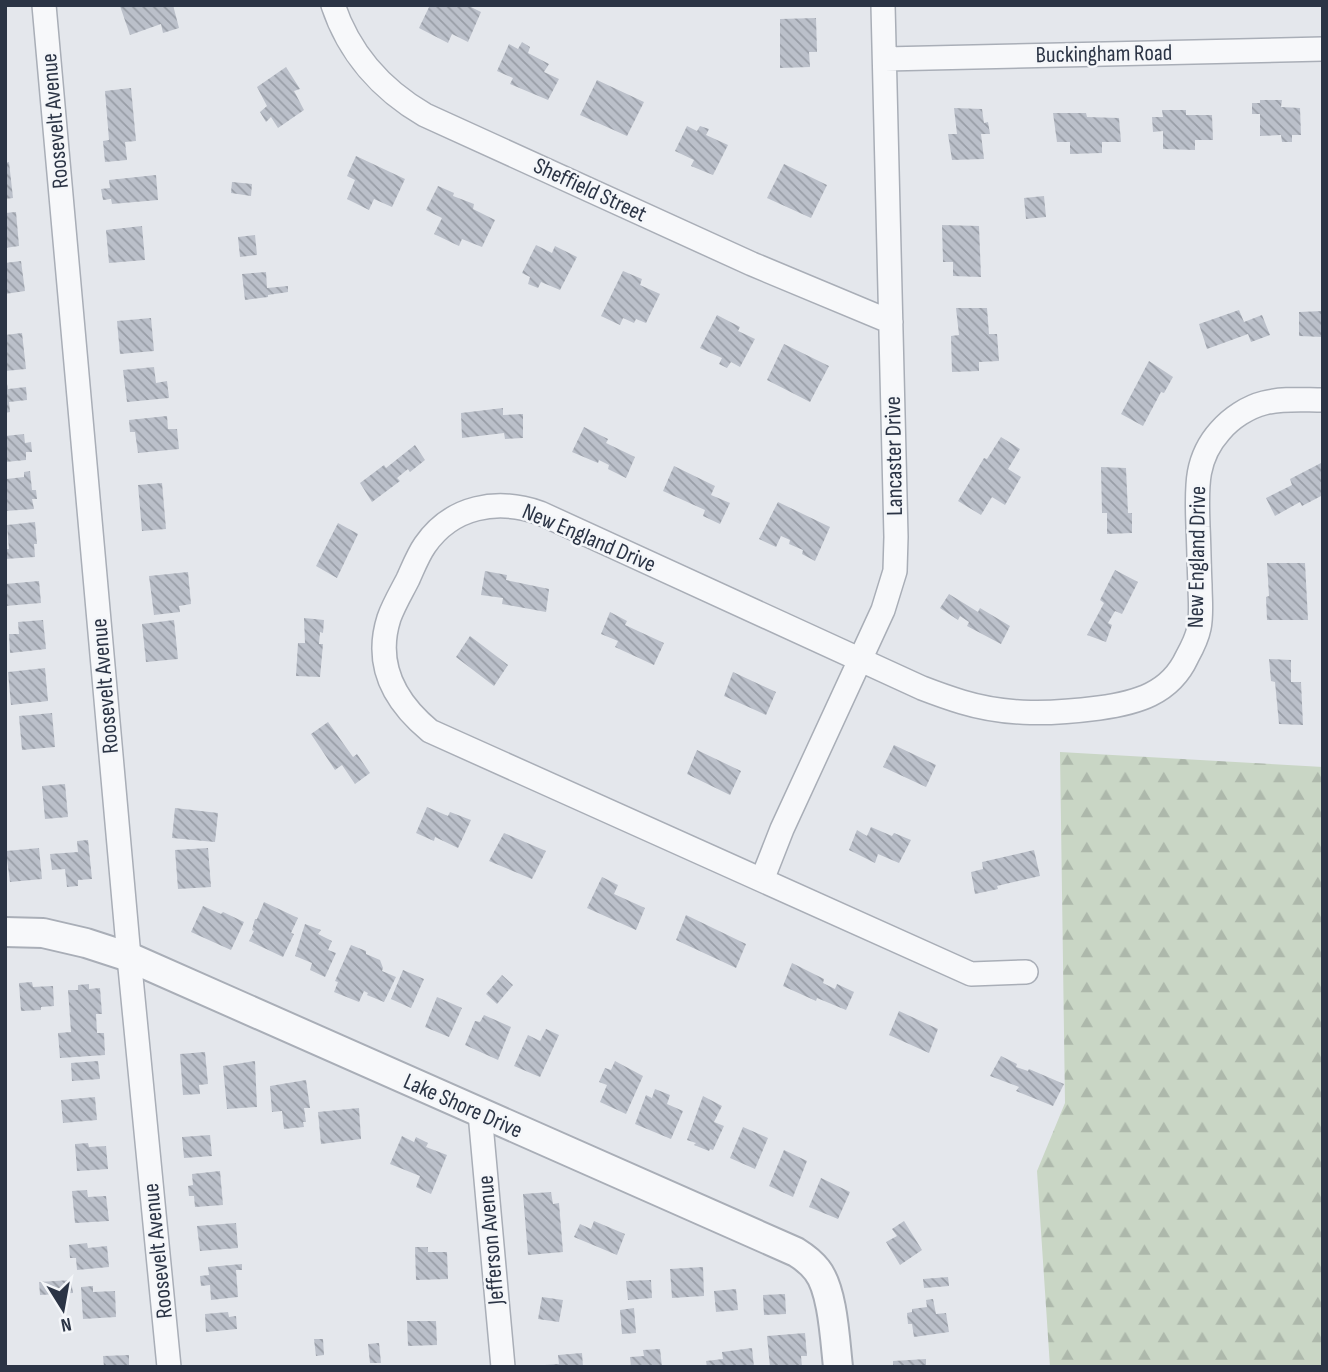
<svg xmlns="http://www.w3.org/2000/svg" width="1328" height="1372" viewBox="0 0 1328 1372" font-family="'Sofia Sans Condensed',sans-serif">
<style>
.forest{fill:url(#forest-firs)}
.building{fill:url(#building-back-hatch)}
.lines{fill:none;stroke-linecap:round;stroke-linejoin:round}
.minor-casing{stroke:#a9aeb7;stroke-width:26}
.tertiary-casing{stroke:#a9aeb7;stroke-width:32}
.minor{stroke:#f7f8fa;stroke-width:23}
.tertiary{stroke:#f7f8fa;stroke-width:28}
.labels{text-anchor:middle;dominant-baseline:central;stroke-width:5;stroke-linejoin:round;paint-order:stroke}
.street-label{font-size:23px;fill:#2b3445;stroke:#f4f6f9}
</style>
<defs>
<pattern id="forest-firs" width="22" height="20" patternUnits="userSpaceOnUse" patternTransform="scale(1.75)"><rect width="22" height="20" fill="#c9d6c5"/><path d="M5 1l3.5 6h-7zM16 11l3.5 6h-7z" fill="#adb8ab"/></pattern>
<pattern id="building-back-hatch" width="6" height="6" patternUnits="userSpaceOnUse" patternTransform="scale(1.75)"><rect width="6" height="6" fill="#bbc0ca"/><path d="M-1 5l2 2M0 0l6 6M5-1l2 2" fill="none" stroke="#989da6"/></pattern>
</defs>
<rect width="100%" height="100%" fill="#e4e7ec"/>
<!-- forest -->
<path class="forest" d="M1060,752L1323,767V1367H1050L1037,1171L1065,1103Z"/>
<!-- building -->
<path class="building" d="M123,5H173L179,28L163,33L161,24L130,35L120,6Z
M430,5H467L481,12L468,42L452,34L448,43L419,28Z
M816,18L817,52H809L810,67L780,68V19Z
M522,42L530,47L528,53L549,64L544,72L559,79L548,100L510,84L513,78L497,71L509,44L518,49Z
M286,67L300,89L294,91L304,110L278,128L271,117L266,122L260,112L267,106L257,87Z
M597,80L644,102L627,136L580,115Z
M131,88L136,141L125,142L127,160L105,162L103,141L109,140L105,91Z
M1260,100H1282L1281,107L1300,108L1301,135H1292V142H1282L1281,135L1260,136V114H1252V103H1260Z
M954,108L982,109L984,123L988,122L990,134H981L984,159L952,160L948,134H957Z
M1162,110H1186V115H1212L1213,140H1195V150L1163,149V131L1153,132L1152,117H1163Z
M1053,113H1086L1087,117L1119,118L1121,142H1102V153L1070,154V142H1057Z
M687,126L697,131L700,126L709,129L706,135L728,145L713,175L691,166L694,160L675,151Z
M356,156L405,179L392,207L374,199L369,210L347,199L355,180L347,176Z
M9,162L13,198L5,199V163Z
M784,164L827,185L811,218L767,198Z
M156,175L158,200L112,204L111,199L103,200L101,189L110,188L109,180Z
M232,182L252,184L251,196L231,193Z
M438,186L454,193L453,196L474,204L473,209L495,220L482,247L462,239L459,246L434,234L442,218L426,210Z
M1044,196L1046,217L1026,219L1024,198Z
M16,212L19,246L5,248V213Z
M942,225L979,226L981,277L953,276V262H943Z
M142,226L145,260L109,263L106,230Z
M255,235L257,255L240,257L238,237Z
M536,245L552,253L555,246L577,257L560,290L541,282L538,288L528,284L530,277L522,273Z
M21,261L25,291L5,294V263Z
M623,271L642,279L640,285L660,294L646,323L636,319L634,323L623,318L620,325L601,316Z
M266,272L267,288L288,286V292L268,295V297L245,300L242,274Z
M956,308H987L989,334H997L999,361L979,362V371L952,372L951,336L959,335Z
M1239,310L1244,322L1262,315L1270,335L1251,342L1248,334L1207,349L1199,324Z
M1323,311V337L1299,336V312Z
M717,315L740,327L738,331L755,339L740,367L731,362L727,368L719,364L722,358L700,348Z
M151,318L154,351L120,354L117,321Z
M22,333L26,369L5,371V335Z
M784,344L829,366L810,402L767,380Z
M1149,361L1173,377L1164,393L1161,392L1143,426L1121,414Z
M154,367L156,383L167,381L169,398L127,402L123,370Z
M7,384L8,389L26,387L27,400L9,402L10,412L5,413V385Z
M503,408V415L523,414V438L505,439L504,433L462,438L461,413Z
M167,416L168,429H177L179,449L138,453L135,432H130L129,420Z
M584,427L608,439L606,443L635,457L626,478L608,469L609,465L599,460L598,463L572,452Z
M24,434L25,443L31,442L32,452H26V460L5,462V436Z
M1001,437L1020,449L1008,469L1021,477L1005,505L992,497L981,515L958,501L984,458L987,459Z
M415,445L425,460L410,472L408,469L397,478L400,481L372,502L360,483L384,465L386,468Z
M1321,463L1323,467V495L1302,506L1300,502L1275,516L1266,498L1292,485L1290,479Z
M674,466L715,486L711,495L730,503L720,524L703,516L705,510L663,491Z
M1101,467L1126,468L1128,513H1132V533L1107,534V513H1102Z
M30,471L32,490H36L37,499H32L34,509L5,511L6,479L24,477V472Z
M162,483L166,529L142,531L138,485Z
M778,502L830,527L815,561L802,554L803,550L789,544L790,540L781,536L776,547L759,539Z
M35,522L37,544H34L35,557L5,559V549H9L7,525Z
M338,523L358,534L337,578L316,566Z
M1267,563H1305L1308,620H1267L1266,597L1269,596Z
M1115,570L1138,582L1122,614L1115,611L1108,623L1112,625L1106,642L1087,635L1104,603L1100,600Z
M485,571L507,575L506,580L549,589L546,612L502,604L503,598L481,595Z
M188,572L191,604L179,606L180,612L154,615L149,576Z
M39,581L41,603L5,606V584Z
M949,594L978,612L980,608L1010,626L1001,644L967,626L969,622L960,616L958,620L940,608Z
M610,612L627,621L625,625L664,643L654,665L615,647L618,641L601,634Z
M304,618L324,620L323,633L320,632L319,644H323L320,677L296,676L298,643H305Z
M43,620L46,649L10,653L9,634H19L18,622Z
M174,620L178,659L146,662L142,624Z
M470,636L508,665L494,686L456,657Z
M1269,659L1291,660V682H1301L1303,725L1279,724L1275,682L1271,681Z
M45,668L48,701L11,705L8,672Z
M733,672L776,692L766,715L724,696Z
M52,713L55,747L22,750L19,716Z
M328,722L353,757L357,754L370,773L355,784L342,765L335,770L311,734Z
M894,745L936,765L926,787L883,767Z
M697,750L741,771L730,795L687,774Z
M65,784L68,817L45,819L42,786Z
M427,807L448,816L450,812L471,820L458,848L435,837L434,841L416,833Z
M175,808L218,813L215,842L172,838Z
M871,827L892,836L894,833L911,840L899,863L878,854L875,863L849,850L857,830L867,836Z
M504,833L546,851L532,879L489,861Z
M88,840L92,879L78,880V886L67,887L65,869L52,870L50,854L78,852L77,841Z
M39,848L42,879L10,882L6,851Z
M208,848L211,887L178,889L175,850Z
M1034,850L1040,876L997,886L998,889L975,894L971,872L983,869L982,862Z
M602,877L618,885L614,894L645,908L636,930L587,908Z
M264,902L298,918L291,933L294,934L283,957L249,941L254,931L252,930L255,919H257Z
M203,906L221,914L223,912L244,922L231,950L191,932Z
M686,915L746,944L736,968L676,940Z
M305,924L321,930L318,934L332,941L328,950L336,953L325,977L310,970L312,963L295,956Z
M351,945L366,951V954L380,960L383,968L382,971L396,977L384,1002L367,995L368,993L364,991L359,1002L334,992L338,982L335,981Z
M792,963L824,979L823,983L835,989L837,984L854,992L846,1010L817,998L816,1001L783,986Z
M403,970L424,979L411,1008L391,999Z
M502,975L513,985L497,1004L486,994Z
M32,982L33,987L53,986L54,1006L41,1007V1010L21,1011L19,983Z
M89,984V989L100,988L102,1014H96L97,1033H104L105,1055L60,1058L58,1033L71,1032L68,990H78V985Z
M437,997L462,1008L449,1037L425,1027Z
M899,1011L938,1029L929,1053L889,1035Z
M484,1015L511,1027L498,1060L465,1045L475,1021L480,1022Z
M546,1029L559,1035L540,1077L514,1066L528,1035L540,1041Z
M205,1052L208,1084L199,1085L200,1094L183,1095L180,1054Z
M1001,1056L1017,1064L1016,1067L1028,1071L1029,1069L1064,1084L1053,1106L1016,1091L1019,1087L990,1076Z
M98,1061L100,1079L72,1081L71,1063Z
M255,1061L257,1107L227,1109L223,1066Z
M615,1061L643,1076L626,1114L600,1102L607,1085L599,1082L605,1068L611,1070Z
M306,1080L310,1108H304L306,1122H303L304,1127L284,1129L282,1111L272,1112L270,1086Z
M655,1089L670,1095L667,1104L683,1111L671,1139L635,1124L646,1095L652,1098Z
M703,1096L722,1106L714,1122L724,1126L713,1150L710,1149L709,1151L694,1145L696,1143L687,1140Z
M95,1097L97,1120L63,1123L61,1100Z
M359,1108L361,1139L321,1144L318,1112Z
M743,1127L768,1138L755,1169L730,1158Z
M210,1135L212,1156L184,1158L182,1137Z
M402,1136L414,1142L416,1137L428,1143L426,1147L447,1155L431,1194L416,1187L420,1176L390,1164Z
M88,1143L89,1147L106,1146L108,1169L77,1171L75,1144Z
M784,1150L807,1161L793,1197L769,1186Z
M220,1171L223,1205L195,1207L194,1196H189L188,1186L193,1185L192,1174Z
M821,1178L850,1192L838,1219L809,1207Z
M87,1190L88,1197L106,1196L109,1221L75,1223L72,1191Z
M551,1192L553,1204L559,1203L563,1252L528,1255L523,1194Z
M594,1221L625,1234L617,1255L574,1237L580,1224L591,1229Z
M904,1221L922,1250L900,1265L886,1242L897,1236L892,1229Z
M236,1223L238,1248L200,1251L197,1226Z
M87,1243L88,1248L107,1246L109,1267L77,1270L76,1258H70L69,1245Z
M415,1247H428V1252H447L448,1279L416,1280Z
M242,1264V1270H236L238,1297L211,1300L210,1285L201,1286L200,1276L209,1275L208,1267Z
M703,1267L704,1296L672,1298L670,1269Z
M948,1277L949,1286L924,1288L923,1279Z
M71,1280L73,1293L40,1295L39,1282Z
M651,1280L652,1298L628,1300L626,1281Z
M93,1286V1292L115,1291L116,1317L83,1319L81,1287Z
M736,1289L738,1310L716,1312L714,1291Z
M785,1294L786,1314L764,1315L763,1295Z
M542,1297L563,1300L559,1322L538,1319Z
M933,1299L936,1314L946,1313L949,1332L914,1337L912,1324H908L907,1313L912,1312V1309L927,1307L926,1300Z
M634,1308L636,1333L622,1334L620,1310Z
M228,1312L229,1317L236,1316L237,1329L206,1332L205,1314Z
M407,1321H436L437,1345L408,1346Z
M805,1333L807,1356H801L802,1367H770L767,1336Z
M314,1339H323L324,1355L316,1356Z
M379,1343L381,1363H370L368,1344Z
M752,1348L754,1367H707L706,1361L723,1359L722,1352Z
M660,1349L662,1367H631L630,1357L644,1356L643,1350Z
M582,1353L583,1367H546L545,1365L559,1364L558,1355Z
M129,1355V1367H104L103,1356Z
M926,1359V1367H893V1361Z"/>
<g class="lines">
<!-- minor casing -->
<g class="minor-casing">
<path id="minor" d="M44,5L129,957L169,1367
M333,5C349,53 382,90 425,115L752,264L891,322
M885,59L1323,49
M762,880L782,829L883,610L895,571L896,537L883,5
M1026,972L971,974L430,731C395,702 374,665 389,618C394,604 402,591 408,579C413,568 418,555 425,545C452,506 497,498 540,513L922,688C935,693 949,698 962,702C1008,716 1053,714 1099,708C1136,703 1170,694 1187,657C1192,648 1197,638 1199,628C1202,614 1200,599 1200,585C1199,566 1199,546 1198,527C1197,490 1194,460 1220,431C1231,418 1248,407 1264,403C1283,398 1303,400 1323,400
M480,1113L503,1367"/>
</g>
<!-- tertiary casing -->
<g class="tertiary-casing">
<path id="tertiary" d="M5,932L43,933L86,943L129,957L796,1252C804,1257 811,1262 817,1270C833,1290 835,1341 838,1367"/>
</g>
<!-- minor -->
<use href="#minor" class="minor"/>
<!-- tertiary -->
<use href="#tertiary" class="tertiary"/>
</g>
<g class="labels">
<!-- street labels -->
<g class="street-label">
<text transform="translate(1104 54) rotate(-1)">Buckingham Road</text>
<text transform="translate(55 121) rotate(-95)">Roosevelt Avenue</text>
<text transform="translate(590 190) rotate(25)">Sheffield Street</text>
<text transform="translate(894 456) rotate(-91)">Lancaster Drive</text>
<text transform="translate(589 538) rotate(23)">New England Drive</text>
<text transform="translate(1197 557) rotate(-89)">New England Drive</text>
<text transform="translate(105 686) rotate(-95)">Roosevelt Avenue</text>
<text transform="translate(463 1106) rotate(24)">Lake Shore Drive</text>
<text transform="translate(491 1240) rotate(-95)">Jefferson Avenue</text>
<text transform="translate(158 1251) rotate(-96)">Roosevelt Avenue</text>
</g>
</g>
<!-- border -->
<rect width="1328" height="1372" fill="none" stroke="#2b3445" stroke-width="14"/>
<!-- north arrow -->
<g transform="translate(63 1309) rotate(169)" stroke="#f4f6f9" stroke-width="5" paint-order="stroke">
<path d="M0-5L12 26L0 18L-12 26Z" fill="#2b3445"/>
<text y="-10" font-size="19" font-weight="bold" text-anchor="middle" fill="#2b3445">N</text>
</g>
</svg>
